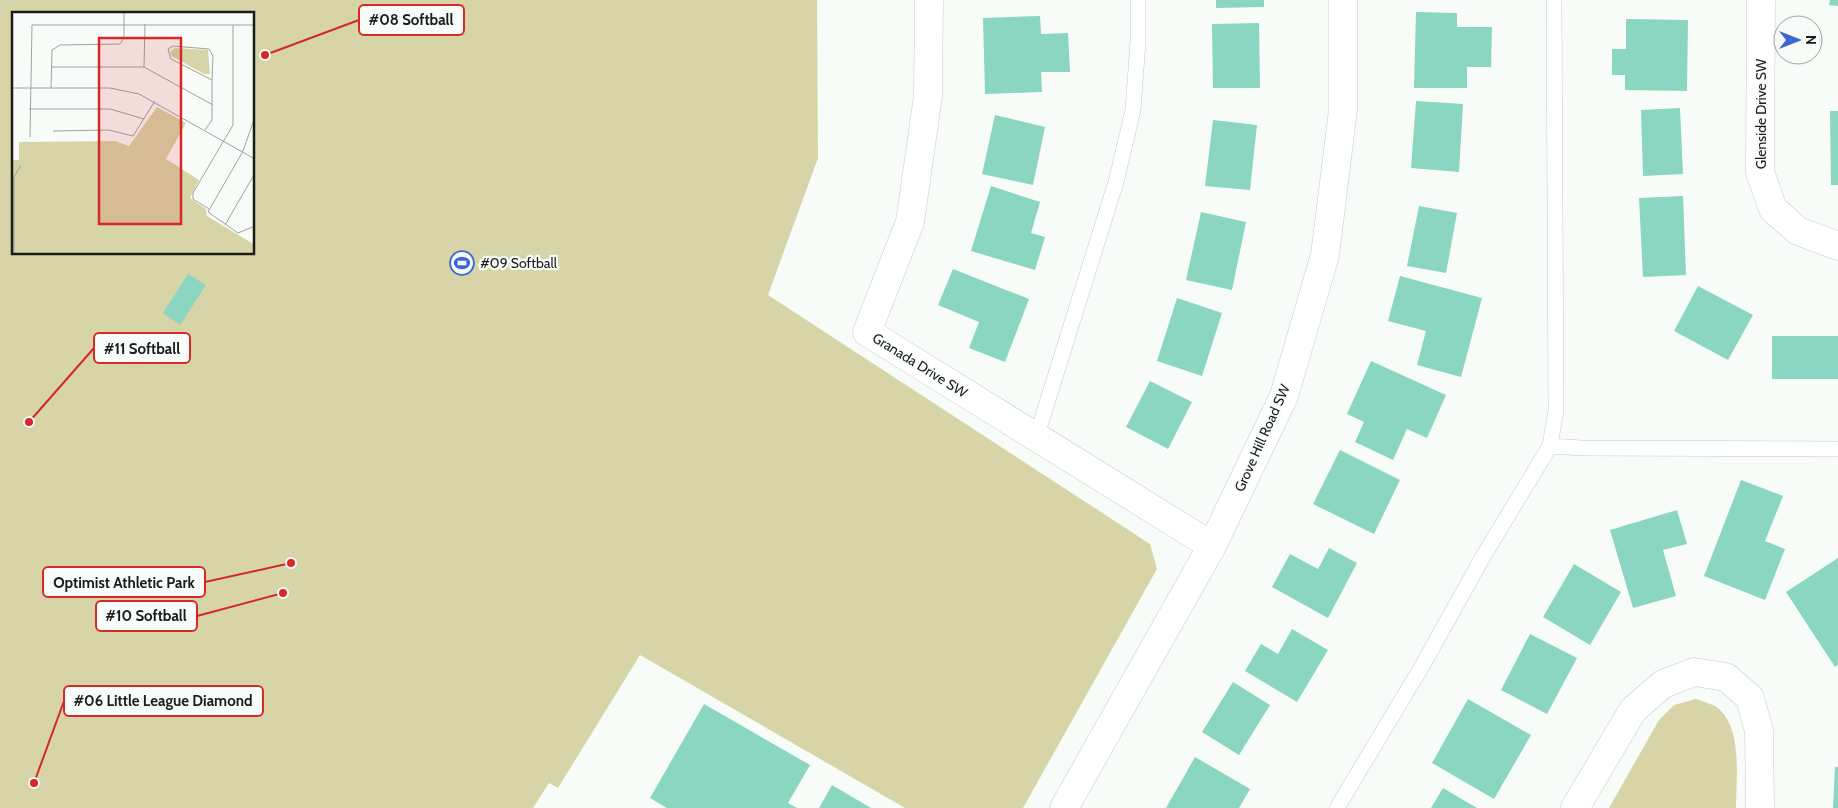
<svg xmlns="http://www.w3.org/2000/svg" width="1838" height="808" viewBox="0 0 1838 808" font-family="Cabin,sans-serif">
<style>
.green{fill:#d7d5a7;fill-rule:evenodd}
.building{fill:#8ad6c0}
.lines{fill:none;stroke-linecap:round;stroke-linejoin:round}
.lane-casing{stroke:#c6cac7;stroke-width:16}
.street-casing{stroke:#c6cac7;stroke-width:29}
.lane{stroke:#fff;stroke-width:15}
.street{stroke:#fff;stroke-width:28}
.labels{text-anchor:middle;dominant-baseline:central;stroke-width:4.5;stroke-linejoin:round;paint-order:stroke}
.street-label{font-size:14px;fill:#1b1c1b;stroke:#f8fcf9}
.poi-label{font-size:14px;fill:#1b1c1b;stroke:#f8fcf9;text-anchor:start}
.inset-road{fill:none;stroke:#a0a2a0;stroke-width:1}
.view{fill:#d62828;fill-opacity:0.15;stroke:#d62828;stroke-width:2.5}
.inset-edge{fill:none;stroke:#1b1c1b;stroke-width:2.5}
.leader{fill:none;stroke:#d62828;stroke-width:2}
.callout-dot{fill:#d62828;stroke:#f8fcf9;stroke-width:2}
.callout{fill:#f8fcf9;stroke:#d62828;stroke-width:2}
.callout-label{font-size:15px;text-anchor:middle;font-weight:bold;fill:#1b1c1b}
</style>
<rect width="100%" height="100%" fill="#f8fcf9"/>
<!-- green -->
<path class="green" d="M0,0H817L818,158L768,295L1150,544L1157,569L1023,808H905L640,655L558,788L549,783L533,808H0ZM14,14H254V254H14Z
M1696,699C1703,702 1713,704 1718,708C1743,729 1736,779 1736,808H1609L1659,720L1674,705Z"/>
<!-- building -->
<path class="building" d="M1216,0H1264V7L1216,8Z
M1830,0H1838V6L1829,5Z
M1416,12L1457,13V27H1492L1491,67H1467V88H1414Z
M1040,16L1041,34L1068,33L1070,72H1041L1042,92L985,94L983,18Z
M1626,19L1688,20L1687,91L1625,90V75H1612V49H1626Z
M1259,23L1260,88H1213L1212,24Z
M1416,101L1463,104L1459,172L1411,168Z
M1680,108L1683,174L1643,176L1641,110Z
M1830,111H1838V185H1831Z
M995,115L1045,127L1033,185L982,174Z
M1213,120L1257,125L1250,190L1205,186Z
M991,186L1040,202L1031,233L1045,237L1035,270L971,251Z
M1683,196L1686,275L1643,277L1639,198Z
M1419,206L1457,213L1446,273L1407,266Z
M1201,212L1246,222L1232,290L1186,280Z
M953,269L1029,299L1005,362L969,348L979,322L938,305Z
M188,274L206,285L180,325L163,313Z
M1400,276L1482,298L1461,377L1417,365L1426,331L1388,321Z
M1698,286L1753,315L1728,360L1674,331Z
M1177,298L1222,313L1202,376L1157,361Z
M1772,336H1838V379H1772Z
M1371,361L1446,395L1427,438L1407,429L1393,460L1355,442L1364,422L1347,414Z
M1150,381L1192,402L1168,449L1126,427Z
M1340,450L1400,480L1374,534L1313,504Z
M1741,480L1783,496L1765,541L1785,549L1765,600L1704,576Z
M1677,510L1687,544L1663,550L1676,596L1633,608L1610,530Z
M1329,548L1357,563L1328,618L1272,587L1290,554L1318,569Z
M1838,558V665L1835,667L1786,592Z
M1574,564L1621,592L1590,645L1543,617Z
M1292,629L1328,650L1297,702L1245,671L1261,644L1278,654Z
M1530,634L1577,658L1547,714L1501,690Z
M1233,682L1270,705L1239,755L1202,732Z
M1468,699L1531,735L1494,799L1432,763Z
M704,704L810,765L788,803L797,808H667L650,798Z
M1195,757L1250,789L1239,808H1166Z
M1835,767H1838V808H1833Z
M832,785L871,808H819Z
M1443,788L1477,808H1431Z"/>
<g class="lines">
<!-- lane casing -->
<g class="lane-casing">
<path id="lane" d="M1036,438L1116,182L1133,110L1138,42V0
M1550,446L1582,448L1838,449
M1337,808L1421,668L1484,555L1550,446L1556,410L1554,0"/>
</g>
<!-- street casing -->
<g class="street-casing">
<path id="street" d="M929,0L928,96L910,222L867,332L1212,546
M1761,0L1760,172L1773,209L1798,231L1838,246
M1064,808L1212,546L1284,396L1325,255L1343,110V0
M1575,808L1633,710L1663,684L1694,672L1726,677L1750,698L1759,731L1760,808"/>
</g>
<!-- lane -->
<use href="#lane" class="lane"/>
<!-- street -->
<use href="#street" class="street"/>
</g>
<!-- icons -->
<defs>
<g id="stadium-ring" transform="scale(1.25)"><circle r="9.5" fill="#f8fcf9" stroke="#3d65d6" stroke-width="1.5"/><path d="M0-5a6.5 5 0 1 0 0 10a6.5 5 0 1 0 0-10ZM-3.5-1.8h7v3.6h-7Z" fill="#3d65d6"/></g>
</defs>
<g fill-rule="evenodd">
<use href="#stadium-ring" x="462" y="263"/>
</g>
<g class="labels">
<!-- street labels -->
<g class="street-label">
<text transform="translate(1761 114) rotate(-90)">Glenside Drive SW</text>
<text transform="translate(920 365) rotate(32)">Granada Drive SW</text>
<text transform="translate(1262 438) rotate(-66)">Grove Hill Road SW</text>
</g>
<!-- poi labels -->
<g class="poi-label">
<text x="480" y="263">#09 Softball</text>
</g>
</g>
<!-- overview -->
<g transform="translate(12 12)">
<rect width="242" height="242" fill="#f8fcf9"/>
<path d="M163,36L196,38L198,62H192L160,44L158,40ZM145,95L174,111L154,147L187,168L178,186L194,197L195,204L243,233L241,242H0V148H7V130L103,129L117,134Z" fill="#d7d5a7"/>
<path class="inset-road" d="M161,34L197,37L201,44L200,68L159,47L156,37ZM39,55H132L201,93M132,55L133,12M0,76H98L127,82L243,147M39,76L40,38L48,33L108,32L112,26V0M17,97H98L132,107M243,105L231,139L196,200L226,221L243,214M193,118L200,108V68M41,119L97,118L121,124L143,89M18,125L20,13H243M197,197L181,187V181L221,113V13M213,213L243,161M2,242V165L9,153"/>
<path class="view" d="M87,26H169V212H87Z"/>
<rect width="242" height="242" class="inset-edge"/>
</g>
<!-- callouts -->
<path class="leader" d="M265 55L359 20M29 422L94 348M291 563L205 582M283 593L197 616M34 783L64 701"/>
<g class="callout-dot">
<circle cx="265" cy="55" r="5"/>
<circle cx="29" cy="422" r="5"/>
<circle cx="291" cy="563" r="5"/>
<circle cx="283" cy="593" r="5"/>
<circle cx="34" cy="783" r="5"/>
</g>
<g class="callout">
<rect x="359" y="5" width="105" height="30" rx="5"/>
<rect x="94" y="333" width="96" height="30" rx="5"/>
<rect x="43" y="567" width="162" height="30" rx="5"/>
<rect x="96" y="601" width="101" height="30" rx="5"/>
<rect x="64" y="686" width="199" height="30" rx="5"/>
</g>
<g class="callout-label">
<text x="411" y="25">#08 Softball</text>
<text x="142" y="354">#11 Softball</text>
<text x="124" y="588">Optimist Athletic Park</text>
<text x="146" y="621">#10 Softball</text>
<text x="163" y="706">#06 Little League Diamond</text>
</g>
<!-- north arrow -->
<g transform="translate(1798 40) rotate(90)"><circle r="24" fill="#f8fcf9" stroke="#a0a2a0"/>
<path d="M0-4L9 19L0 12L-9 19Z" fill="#3d65d6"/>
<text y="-8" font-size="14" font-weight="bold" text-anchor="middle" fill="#1b1c1b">N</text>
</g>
</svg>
